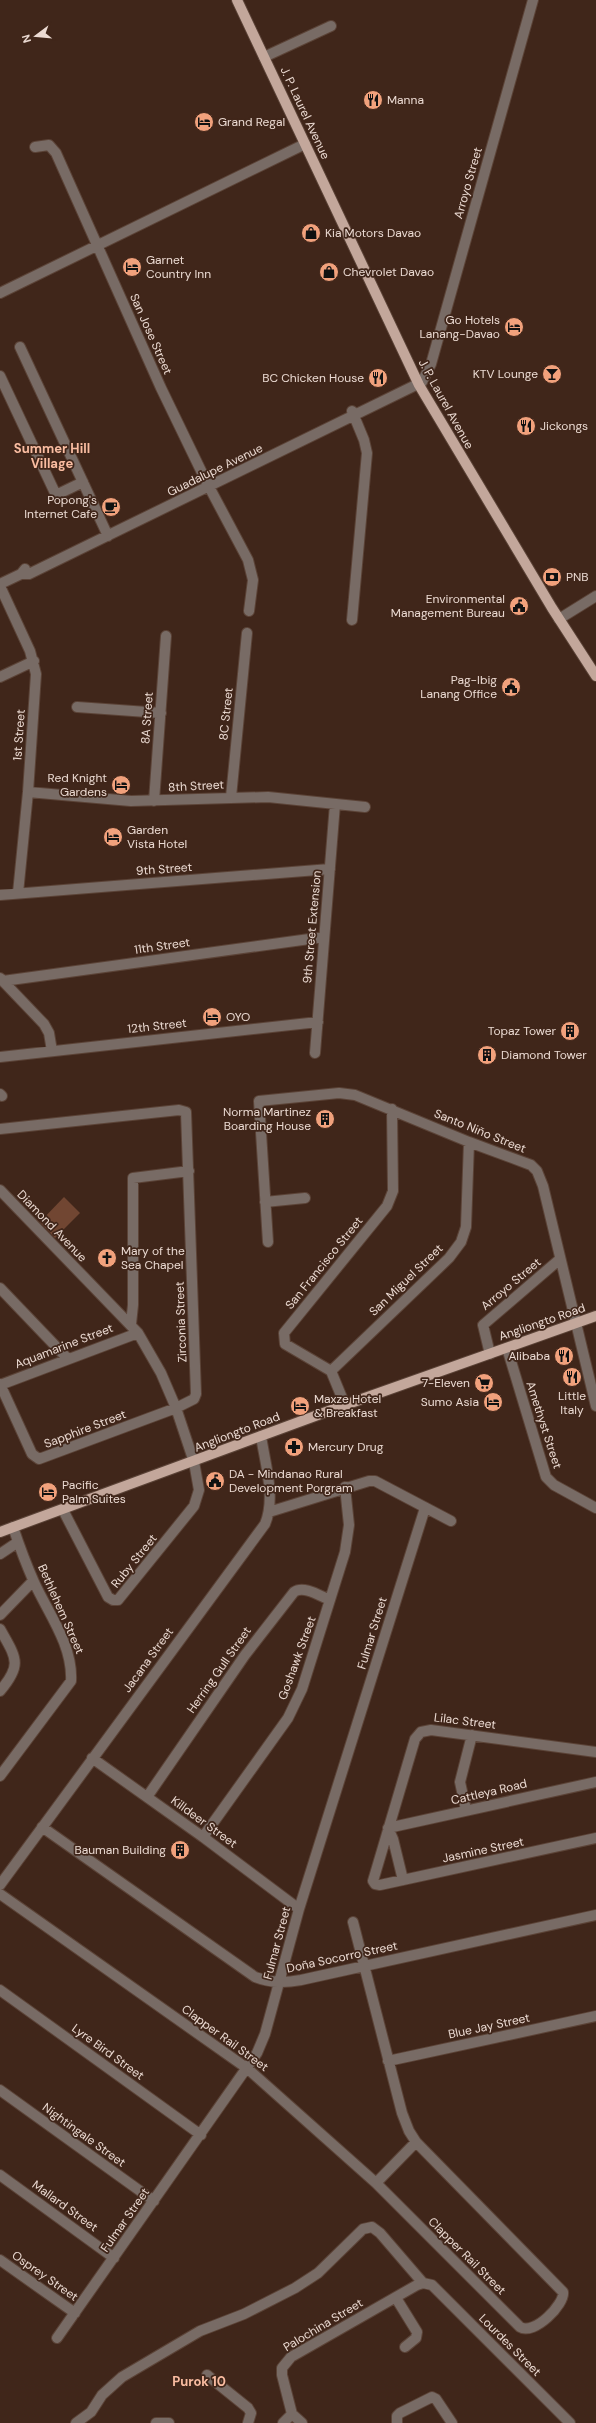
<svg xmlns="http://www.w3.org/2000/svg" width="596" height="2423" viewBox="0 0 596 2423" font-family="'DM Sans',sans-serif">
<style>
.green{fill:#714632}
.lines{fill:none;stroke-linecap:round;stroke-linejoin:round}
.minor-casing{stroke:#5b4337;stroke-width:12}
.major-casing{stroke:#5b4337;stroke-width:12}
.minor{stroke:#786b65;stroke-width:10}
.major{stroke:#c3a79b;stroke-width:10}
.labels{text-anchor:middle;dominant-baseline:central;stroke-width:3.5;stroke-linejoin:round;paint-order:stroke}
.poi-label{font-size:12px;fill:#ebdad2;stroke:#40261a;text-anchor:start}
.street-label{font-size:12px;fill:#ebdad2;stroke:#40261a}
.neighbourhood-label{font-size:13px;font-weight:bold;fill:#f9bca1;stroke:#40261a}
</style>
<rect width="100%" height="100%" fill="#40261a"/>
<!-- green -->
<path class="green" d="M64,1197L80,1213L55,1238L40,1222Z"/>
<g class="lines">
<!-- minor casing -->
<g class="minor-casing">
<path id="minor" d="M264,57L331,26
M35,147L49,145L56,153L161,388L206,481L248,560L253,580L249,611
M0,293L305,144
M20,347L108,536
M0,376L56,495L83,482
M352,411L364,440L367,453L352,620
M21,574H29L422,382L431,364L533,0
M0,584L21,574L25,569
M0,586L30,651L36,674L28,792L18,893
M559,619L596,596
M0,677L34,661
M77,707L161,713
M28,792L131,801L268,797L365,807
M231,797L247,633
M154,801L166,636
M0,895L330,869
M0,978L44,1024L49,1033L52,1051
M3,981L324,937
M315,1053L335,804
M0,1057L318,1022
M0,1094L2,1096
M0,1129L179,1110L186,1112L196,1394L194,1399L176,1408L39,1459L32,1454L0,1384
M0,1190L138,1333L161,1373L176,1408L194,1462L199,1490L194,1506L118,1600H113L108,1597L63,1510
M265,1202L305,1198
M268,1242L259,1101L339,1093L355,1095L469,1142L531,1165L537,1171L543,1186L596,1406
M0,1288L67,1358
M131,1324L133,1305V1178L189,1171
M507,1348L546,1477L554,1485L596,1508
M490,1354L483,1325L560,1259
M331,1371L449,1258L461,1242L466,1227L469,1142
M0,1385L138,1333
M345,1405L331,1371L285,1344L284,1333L387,1206L393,1191L392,1109
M269,1512L369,1481H375L451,1521
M0,1554L18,1542
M0,1615L33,1581
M0,1629C16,1658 23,1664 0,1691
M596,1752L431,1730L421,1732L415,1739L373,1881L375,1884L380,1885L596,1838
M92,1758L203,1837L299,1909
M0,1776L71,1681C73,1645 48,1613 34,1582C26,1564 19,1545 13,1527
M147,1797L245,1655L294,1592C304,1585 320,1596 330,1600
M466,1810L460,1782L472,1735
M42,1827L255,1977C271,1983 284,1983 301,1980L596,1915
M203,1837L288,1718L302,1689L345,1552L349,1525L345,1487
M403,1880L393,1839L388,1828L596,1782
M0,1885L265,1524C276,1498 265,1463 261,1436
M0,1894L248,2069L376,2183L520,2327C534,2336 565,2304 563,2292L416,2142L409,2131L402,2113L353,1922
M0,1990L201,2135
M388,2061L596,2016
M0,2090L154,2201
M0,2175L114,2258
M376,2183L416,2142
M0,2260L75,2313
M396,2298L417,2332L416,2338L405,2347
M57,2338L257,2053L265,2034L299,1909L425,1508
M207,2375L248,2408L251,2413L248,2423
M292,2414L282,2375V2368L291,2357L417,2285L423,2283L432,2285L570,2423
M292,2414L302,2423
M76,2423L91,2412L102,2395L122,2377L200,2331L244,2314L295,2288L318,2273L363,2229L372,2227L380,2233L423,2283
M156,2423H169
M283,2423L292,2414
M397,2423V2416L400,2413L432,2397L436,2399L452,2423"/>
</g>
<!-- major casing -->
<g class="major-casing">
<path id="major" d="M237,0L419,385L552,608L596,676
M0,1532L345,1405L596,1316"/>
</g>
<!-- minor -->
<use href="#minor" class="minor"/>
<!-- major -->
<use href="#major" class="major"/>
</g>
<!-- icons -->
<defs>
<g id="restaurant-disc" transform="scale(1)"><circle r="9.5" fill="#f1a17c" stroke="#40261a"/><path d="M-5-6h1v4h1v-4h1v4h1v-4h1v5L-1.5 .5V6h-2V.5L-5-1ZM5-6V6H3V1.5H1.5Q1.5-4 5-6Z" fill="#111"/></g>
<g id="hotel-disc" transform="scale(1)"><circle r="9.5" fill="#f1a17c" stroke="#40261a"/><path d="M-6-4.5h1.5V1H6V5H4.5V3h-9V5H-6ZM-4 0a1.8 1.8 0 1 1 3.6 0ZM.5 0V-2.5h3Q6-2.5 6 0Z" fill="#111"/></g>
<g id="shop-disc" transform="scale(1)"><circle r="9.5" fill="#f1a17c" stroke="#40261a"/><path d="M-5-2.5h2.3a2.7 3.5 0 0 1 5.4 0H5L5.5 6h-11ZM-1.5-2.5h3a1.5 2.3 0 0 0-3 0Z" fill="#111"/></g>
<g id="bar-disc" transform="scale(1)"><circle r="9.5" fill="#f1a17c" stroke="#40261a"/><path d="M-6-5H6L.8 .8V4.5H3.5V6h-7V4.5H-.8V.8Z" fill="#111"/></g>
<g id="cafe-disc" transform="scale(1)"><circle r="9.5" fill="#f1a17c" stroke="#40261a"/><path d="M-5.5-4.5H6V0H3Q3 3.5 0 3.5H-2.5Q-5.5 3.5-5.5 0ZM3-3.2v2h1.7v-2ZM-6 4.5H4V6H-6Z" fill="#111"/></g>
<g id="bank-disc" transform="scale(1)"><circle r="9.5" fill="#f1a17c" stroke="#40261a"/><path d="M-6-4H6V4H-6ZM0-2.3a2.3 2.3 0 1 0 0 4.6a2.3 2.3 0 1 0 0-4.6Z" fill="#111"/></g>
<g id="civic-disc" transform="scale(1)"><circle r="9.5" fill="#f1a17c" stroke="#40261a"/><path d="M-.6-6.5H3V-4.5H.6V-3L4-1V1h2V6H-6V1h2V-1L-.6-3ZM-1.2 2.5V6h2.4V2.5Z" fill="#111"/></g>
<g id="building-disc" transform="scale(1)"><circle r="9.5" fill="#f1a17c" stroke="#40261a"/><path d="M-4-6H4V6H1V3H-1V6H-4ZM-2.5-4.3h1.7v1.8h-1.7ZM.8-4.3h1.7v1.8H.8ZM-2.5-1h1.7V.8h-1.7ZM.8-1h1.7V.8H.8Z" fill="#111"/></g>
<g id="church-disc" transform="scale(1)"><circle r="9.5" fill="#f1a17c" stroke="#40261a"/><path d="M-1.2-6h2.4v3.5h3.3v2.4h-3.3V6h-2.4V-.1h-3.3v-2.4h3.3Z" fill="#111"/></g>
<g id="supermarket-disc" transform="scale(1)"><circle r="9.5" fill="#f1a17c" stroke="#40261a"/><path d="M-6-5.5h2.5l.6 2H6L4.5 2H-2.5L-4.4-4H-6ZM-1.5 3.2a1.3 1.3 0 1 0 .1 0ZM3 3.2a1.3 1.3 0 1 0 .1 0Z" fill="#111"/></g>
<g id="pharmacy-disc" transform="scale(1)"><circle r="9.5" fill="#f1a17c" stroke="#40261a"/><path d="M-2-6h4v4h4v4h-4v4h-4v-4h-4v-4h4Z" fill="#111"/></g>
</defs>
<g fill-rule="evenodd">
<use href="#restaurant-disc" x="373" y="100"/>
<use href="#hotel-disc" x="204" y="122"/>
<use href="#shop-disc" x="311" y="233"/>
<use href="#hotel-disc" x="132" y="267"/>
<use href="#shop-disc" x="329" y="272"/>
<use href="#hotel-disc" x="514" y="327"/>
<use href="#bar-disc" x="552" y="374"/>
<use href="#restaurant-disc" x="378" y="378"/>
<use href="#restaurant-disc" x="526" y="426"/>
<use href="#cafe-disc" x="111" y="507"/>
<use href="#bank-disc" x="552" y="577"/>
<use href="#civic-disc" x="519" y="606"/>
<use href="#civic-disc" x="511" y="687"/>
<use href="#hotel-disc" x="121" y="785"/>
<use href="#hotel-disc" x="113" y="837"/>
<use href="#hotel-disc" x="212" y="1017"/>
<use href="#building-disc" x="570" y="1031"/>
<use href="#building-disc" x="487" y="1055"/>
<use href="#building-disc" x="325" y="1119"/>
<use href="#church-disc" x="107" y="1258"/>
<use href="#restaurant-disc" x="564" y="1356"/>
<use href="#restaurant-disc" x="572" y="1377"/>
<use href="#supermarket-disc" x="484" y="1383"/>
<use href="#hotel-disc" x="493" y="1402"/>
<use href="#hotel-disc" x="300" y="1406"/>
<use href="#pharmacy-disc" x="294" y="1447"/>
<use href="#civic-disc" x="215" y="1481"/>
<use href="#hotel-disc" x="48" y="1492"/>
<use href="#building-disc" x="180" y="1850"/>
</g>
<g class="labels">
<!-- poi labels -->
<g class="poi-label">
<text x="387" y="100">Manna</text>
<text x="218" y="122">Grand Regal</text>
<text x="325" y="233">Kia Motors Davao</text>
<text x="146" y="260">Garnet<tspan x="146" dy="14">Country Inn</tspan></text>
<text x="343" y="272">Chevrolet Davao</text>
<text x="500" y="320" text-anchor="end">Go Hotels<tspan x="500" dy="14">Lanang-Davao</tspan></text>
<text x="538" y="374" text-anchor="end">KTV Lounge</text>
<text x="364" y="378" text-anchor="end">BC Chicken House</text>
<text x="540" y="426">Jickongs</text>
<text x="97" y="500" text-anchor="end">Popong's<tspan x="97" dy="14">Internet Cafe</tspan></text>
<text x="566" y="577">PNB</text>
<text x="505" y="599" text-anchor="end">Environmental<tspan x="505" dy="14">Management Bureau</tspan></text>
<text x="497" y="680" text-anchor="end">Pag-Ibig<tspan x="497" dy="14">Lanang Office</tspan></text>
<text x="107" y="778" text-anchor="end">Red Knight<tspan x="107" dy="14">Gardens</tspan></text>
<text x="127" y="830">Garden<tspan x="127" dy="14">Vista Hotel</tspan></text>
<text x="226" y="1017">OYO</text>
<text x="556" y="1031" text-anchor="end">Topaz Tower</text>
<text x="501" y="1055">Diamond Tower</text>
<text x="311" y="1112" text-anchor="end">Norma Martinez<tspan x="311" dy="14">Boarding House</tspan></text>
<text x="121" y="1251">Mary of the<tspan x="121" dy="14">Sea Chapel</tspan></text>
<text x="550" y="1356" text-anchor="end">Alibaba</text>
<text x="470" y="1383" text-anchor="end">7-Eleven</text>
<text x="572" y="1396" text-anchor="middle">Little<tspan x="572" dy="14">Italy</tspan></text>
<text x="314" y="1399">Maxze Hotel<tspan x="314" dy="14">&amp; Breakfast</tspan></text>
<text x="479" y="1402" text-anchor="end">Sumo Asia</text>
<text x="308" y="1447">Mercury Drug</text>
<text x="229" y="1474">DA - Mindanao Rural<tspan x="229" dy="14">Development Porgram</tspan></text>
<text x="62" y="1485">Pacific<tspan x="62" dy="14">Palm Suites</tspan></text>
<text x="166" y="1850" text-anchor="end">Bauman Building</text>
</g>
<!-- street labels -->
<g class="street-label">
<text transform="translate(305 113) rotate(65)">J. P. Laurel Avenue</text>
<text transform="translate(468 183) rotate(-74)">Arroyo Street</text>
<text transform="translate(151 334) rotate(66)">San Jose Street</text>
<text transform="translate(446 404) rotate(61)">J. P. Laurel Avenue</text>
<text transform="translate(215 470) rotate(-26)">Guadalupe Avenue</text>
<text transform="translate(226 714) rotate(-84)">8C Street</text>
<text transform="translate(147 718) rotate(-86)">8A Street</text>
<text transform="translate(19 735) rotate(-86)">1st Street</text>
<text transform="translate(196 786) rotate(-3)">8th Street</text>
<text transform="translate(164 869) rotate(-4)">9th Street</text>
<text transform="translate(312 927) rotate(-85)">9th Street Extension</text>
<text transform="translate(162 946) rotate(-8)">11th Street</text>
<text transform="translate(157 1026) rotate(-6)">12th Street</text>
<text transform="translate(480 1131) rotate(22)">Santo Niño Street</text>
<text transform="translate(52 1226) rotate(46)">Diamond Avenue</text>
<text transform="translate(324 1263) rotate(-51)">San Francisco Street</text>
<text transform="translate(406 1280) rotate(-44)">San Miguel Street</text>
<text transform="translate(511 1284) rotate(-40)">Arroyo Street</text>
<text transform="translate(181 1322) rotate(-92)">Zirconia Street</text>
<text transform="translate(542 1322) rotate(-19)">Angliongto Road</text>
<text transform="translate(64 1346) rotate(-21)">Aquamarine Street</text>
<text transform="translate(544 1425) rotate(72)">Amethyst Street</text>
<text transform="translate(85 1429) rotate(-21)">Sapphire Street</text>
<text transform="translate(237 1432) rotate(-21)">Angliongto Road</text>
<text transform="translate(134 1561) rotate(-51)">Ruby Street</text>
<text transform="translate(61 1609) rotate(66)">Bethlehem Street</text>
<text transform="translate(372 1633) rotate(-73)">Fulmar Street</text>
<text transform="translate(297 1658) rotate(-70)">Goshawk Street</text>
<text transform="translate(148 1660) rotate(-54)">Jacana Street</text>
<text transform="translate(219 1670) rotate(-55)">Herring Gull Street</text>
<text transform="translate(465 1721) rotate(7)">Lilac Street</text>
<text transform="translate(489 1792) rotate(-13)">Cattleya Road</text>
<text transform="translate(204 1822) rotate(36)">Killdeer Street</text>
<text transform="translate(483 1850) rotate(-12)">Jasmine Street</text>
<text transform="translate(277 1943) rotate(-75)">Fulmar Street</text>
<text transform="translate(342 1957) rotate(-12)">Doña Socorro Street</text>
<text transform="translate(489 2026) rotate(-12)">Blue Jay Street</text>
<text transform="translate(225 2038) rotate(36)">Clapper Rail Street</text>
<text transform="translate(108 2052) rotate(36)">Lyre Bird Street</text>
<text transform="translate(84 2135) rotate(36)">Nightingale Street</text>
<text transform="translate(65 2206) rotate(36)">Mallard Street</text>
<text transform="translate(125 2220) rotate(-55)">Fulmar Street</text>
<text transform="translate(467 2256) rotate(45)">Clapper Rail Street</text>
<text transform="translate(45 2276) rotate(35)">Osprey Street</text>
<text transform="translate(323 2325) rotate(-31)">Palochina Street</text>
<text transform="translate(510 2345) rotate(45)">Lourdes Street</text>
</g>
<!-- neighbourhood labels -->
<g class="neighbourhood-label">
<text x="52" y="448">Summer Hill<tspan x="52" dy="15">Village</tspan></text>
<text x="199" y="2381">Purok 10</text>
</g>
</g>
<!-- north arrow -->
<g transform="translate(36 36) rotate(254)" stroke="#40261a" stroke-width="3" paint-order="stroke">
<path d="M0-3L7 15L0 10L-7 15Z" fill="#ebdad2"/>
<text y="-6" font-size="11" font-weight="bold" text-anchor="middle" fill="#ebdad2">N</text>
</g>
</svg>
